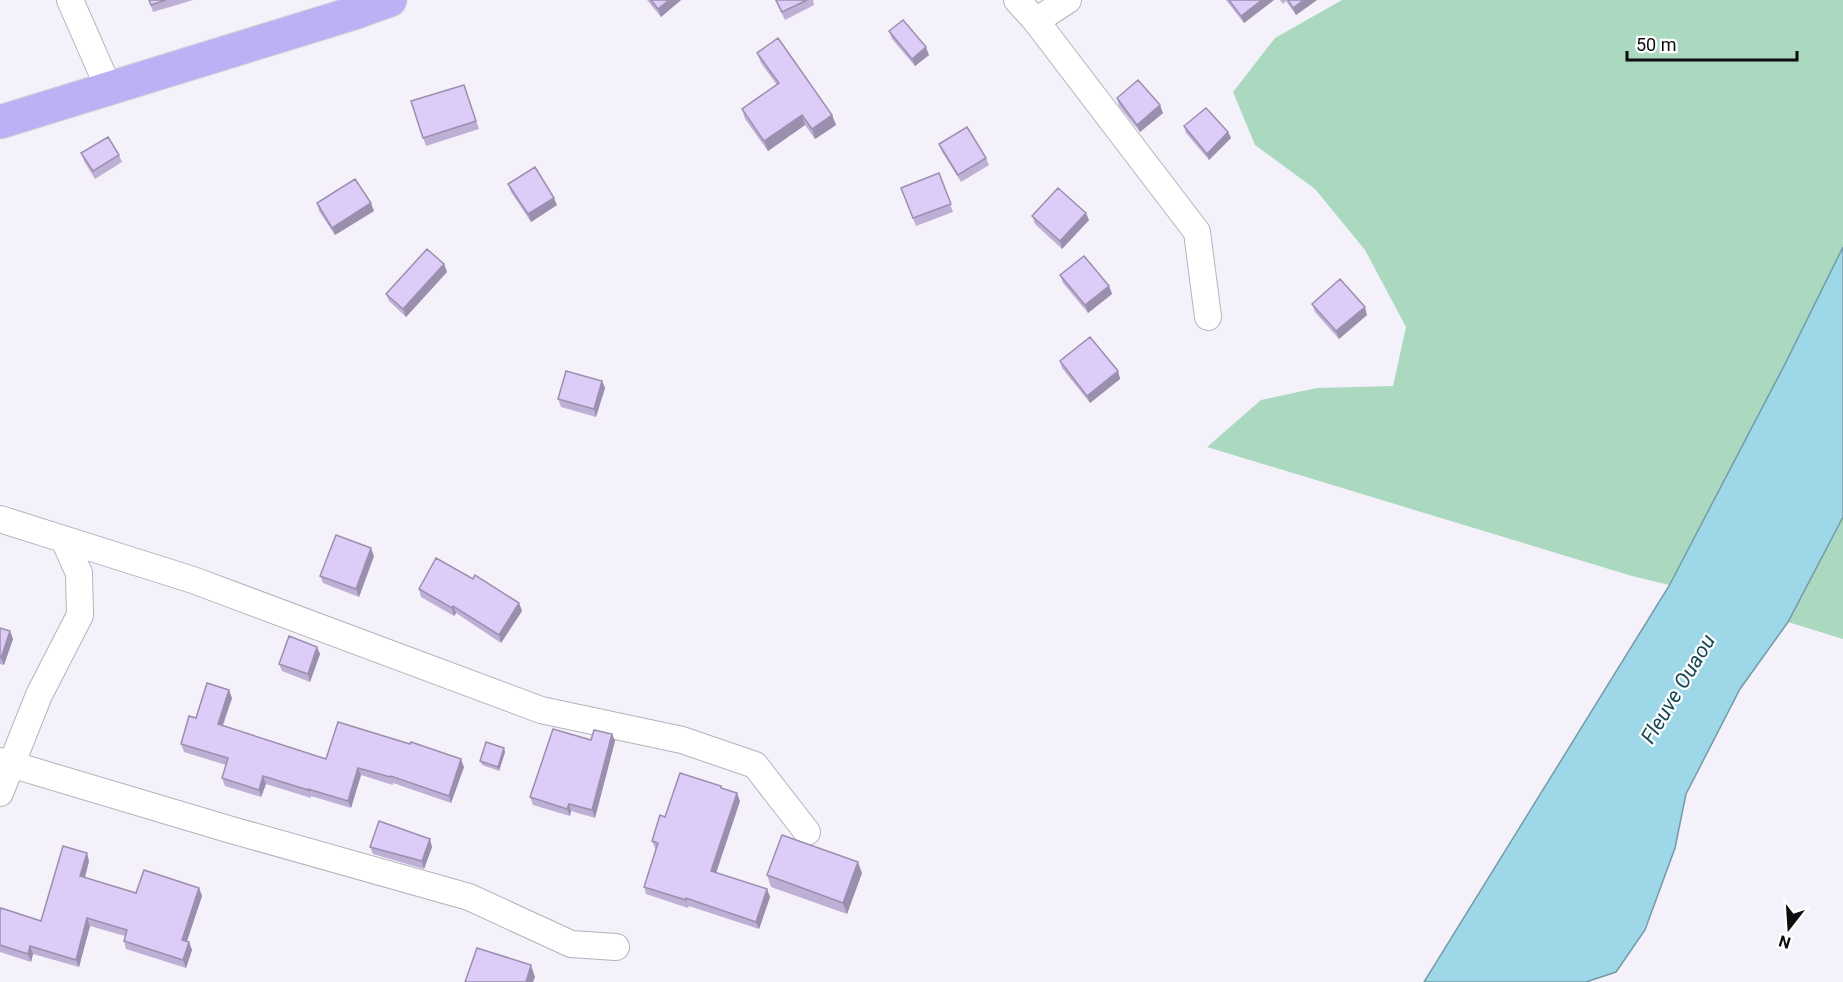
<svg xmlns="http://www.w3.org/2000/svg" width="1843" height="982" viewBox="0 0 1843 982" font-family="Roboto,sans-serif">
<style>
.green{fill:#aad9c0}
.water{fill:#9ed7e8;stroke:#729aa7;stroke-width:1.5}
.lines{fill:none;stroke-linecap:round;stroke-linejoin:round}
.street-casing{stroke:#b6b2bc;stroke-width:28}
.highway-casing{stroke:#d3d3d4;stroke-width:35}
.street{stroke:#fff;stroke-width:26}
.highway{stroke:#bbb1f5;stroke-width:33}
.wall{fill:#beafd5}
.shaded-wall{fill:#9b8fae}
.building{fill:#ddccf8;stroke:#9b8fae;stroke-width:1.5}
.labels{text-anchor:middle;dominant-baseline:central;stroke-width:4.5;stroke-linejoin:round;paint-order:stroke}
.water-label{font-size:21px;font-style:italic;fill:#174855;stroke:#fff}
</style>
<rect width="100%" height="100%" fill="#f5f1fb"/>
<!-- green -->
<path class="green" d="M1342,0H1843V247L1785,364L1669,585L1632,576L1207,447L1261,400L1317,388L1393,386L1406,327L1365,250L1315,189L1255,145L1233,92L1275,38Z
M1843,517V639L1788,622Z"/>
<!-- water -->
<path class="water" d="M1843,247V517L1788,622L1740,689L1686,794L1675,848L1645,930L1616,972L1586,982H1424L1669,586L1785,364Z"/>
<g class="lines">
<!-- street casing -->
<g class="street-casing">
<path id="street" d="M70,0L109,89
M1017,0L1036,21L1197,232L1208,317
M1036,21L1068,0
M0,519L193,580L541,710L682,740L755,765L807,832
M0,761L228,829L469,897L571,944L616,947
M0,793L39,695L80,615L79,573L64,540"/>
</g>
<!-- highway casing -->
<g class="highway-casing">
<path id="highway" d="M0,122L354,13L390,0"/>
</g>
<!-- street -->
<use href="#street" class="street"/>
<!-- highway -->
<use href="#highway" class="highway"/>
</g>
<!-- wall -->
<path class="wall" d="M149,0H193L153,12Z
M647,0H681L661,17Z
M775,0H813L814,5L785,20Z
M1226,0H1274L1244,23Z
M1280,0H1317L1296,15L1286,1L1283,4Z
M889,31L929,55L915,66L892,39Z
M757,53L832,115L836,125L815,139L805,125L768,151L745,119L742,109L777,85L761,63Z
M464,85L479,129L426,146L411,101Z
M1117,98L1163,113L1140,132L1119,106Z
M1184,126L1228,132L1231,138L1209,160L1186,133Z
M939,144L986,158L989,165L961,182L942,152Z
M81,153L119,155L122,162L95,179L84,161Z
M939,173L953,212L916,226L901,188Z
M508,184L557,205L531,222L511,192Z
M317,203L374,211L335,235L319,211Z
M1032,216L1089,220L1062,249L1035,224Z
M444,264L447,272L406,317L389,301L386,294Z
M1060,275L1109,286L1112,294L1088,313L1063,283Z
M1312,304L1367,315L1339,339L1315,312Z
M1060,361L1118,371L1120,379L1090,403L1062,368Z
M602,381L605,388L596,417L561,407L558,399Z
M374,556L359,597L323,583L320,576Z
M473,579L519,603L522,611L501,643L456,613L454,616L421,597L419,589Z
M0,628L10,631L13,639L4,665L0,664Z
M317,647L320,654L310,682L282,671L279,664Z
M232,698L223,726L326,759L464,767L451,803L393,783V785L361,775L351,808L311,796V798L266,784L261,797L225,786L222,778L226,765L184,752L181,744L196,718Z
M612,734L615,741L595,818L571,811L570,816L533,805L530,797L591,740Z
M505,752L499,771L482,765L480,761Z
M721,786L722,788L740,801L716,873L767,889L770,897L759,929L689,906L688,908L646,894L644,887L656,849L655,848L652,841L665,817Z
M370,847H432L424,869L373,854Z
M89,861L85,878L136,893L199,888L202,896L187,941L189,942L192,950L186,968L126,949L124,941L125,936L90,926L79,967L33,954L31,962L0,952V911L41,921Z
M862,873L847,914L771,887L767,875Z"/>
<!-- shaded-wall -->
<path class="shaded-wall" d="M669,0H681L661,17L658,9Z
M1262,0H1274L1244,23L1241,16Z
M1304,0H1317L1296,15L1293,8Z
M926,47L929,55L915,66L912,59Z
M1160,105L1163,113L1140,132L1137,125Z
M802,115L805,125L768,151L764,141Z
M832,115L836,125L815,139L812,129Z
M1228,132L1231,138L1209,160L1207,154Z
M554,198L557,205L531,222L528,214Z
M371,203L374,211L335,235L332,228Z
M1086,213L1089,220L1062,249L1060,241Z
M444,264L447,272L406,317L403,309Z
M1109,286L1112,294L1088,313L1085,305Z
M1365,307L1367,315L1339,339L1336,331Z
M1118,371L1120,379L1090,403L1087,396Z
M602,381L605,388L596,417L594,409Z
M371,548L374,556L359,597L356,589Z
M519,603L522,611L501,643L499,635Z
M453,606L456,613L454,616L452,608Z
M10,631L13,639L4,665L1,658Z
M317,647L320,654L310,682L308,674Z
M229,690L232,698L220,732L218,724Z
M612,734L615,741L595,818L592,810Z
M504,748L505,752L499,771L498,767Z
M461,759L464,767L451,803L449,796Z
M358,768L361,775L351,808L348,801Z
M263,776L266,784L261,797L259,790Z
M737,793L740,801L714,879L711,871Z
M569,804L571,811L570,816L567,809Z
M430,839L432,847L424,869L422,861Z
M87,853L89,861L83,884L80,876Z
M858,862L862,873L847,914L843,903Z
M199,888L202,896L185,947L182,940Z
M767,889L770,897L759,929L756,922Z
M87,918L90,926L79,967L76,960Z
M189,942L192,950L186,968L183,960Z
M30,946L33,954L31,962L28,954Z
M531,965L535,977L533,982H526Z"/>
<!-- building -->
<path class="building" d="M149,0H166L151,5Z
M651,0H669L658,9Z
M776,0H807L782,12Z
M1229,0H1262L1241,16Z
M1288,0H1304L1293,8Z
M903,20L926,47L912,59L889,31Z
M778,38L832,115L812,129L802,115L764,141L742,109L779,83L757,53Z
M1138,80L1160,105L1137,125L1117,98Z
M464,85L476,121L423,138L411,101Z
M1206,108L1228,132L1207,154L1184,126Z
M967,127L986,158L958,175L939,144Z
M108,137L119,155L93,171L81,153Z
M535,167L554,198L528,214L508,184Z
M939,173L951,204L913,218L901,188Z
M355,179L371,203L332,228L317,203Z
M1058,188L1086,213L1060,241L1032,216Z
M427,249L444,264L403,309L386,294Z
M1084,256L1109,286L1085,305L1060,275Z
M1340,279L1365,307L1336,331L1312,304Z
M1090,337L1118,371L1087,396L1060,361Z
M566,371L602,381L594,409L558,399Z
M336,535L371,548L356,589L320,576Z
M436,558L473,579L475,575L519,603L499,635L453,606L452,608L419,589Z
M0,628L10,631L1,658L0,657Z
M289,636L317,647L308,674L279,664Z
M207,683L229,690L218,724L326,759L338,722L410,744L411,742L461,759L449,796L391,776L390,777L358,768L348,801L308,789V790L263,776L259,790L222,778L228,758L181,744L189,716L196,718Z
M553,729L591,740L594,730L612,734L592,810L569,804L567,809L530,797Z
M486,742L504,748L498,767L480,761Z
M680,773L721,786V788L737,793L711,871L767,889L756,922L686,898V900L644,887L658,843L652,841L660,815L665,817Z
M379,821L430,839L422,861L370,847Z
M782,835L858,862L843,903L767,875Z
M63,846L87,853L80,876L136,893L144,870L199,888L182,940L189,942L183,960L124,941L127,930L87,918L76,960L30,946L28,954L0,945V911L1,908L41,921Z
M477,948L531,965L526,982H465Z"/>
<g class="labels">
<!-- water labels -->
<g class="water-label">
<text transform="translate(1678 689) rotate(-59)">Fleuve Ouaou</text>
</g>
</g>
<!-- north arrow -->
<g transform="translate(1789 928) rotate(197)" stroke="#ffffff" stroke-width="4.5" paint-order="stroke">
<path d="M0-4.5L10 22L0 15L-10 22Z" fill="#0d0c0f"/>
<text y="-9" font-size="16" font-weight="bold" text-anchor="middle" fill="#0d0c0f">N</text>
</g>
<!-- scale -->
<path d="M1627 51v9h170v-9" fill="none" stroke="#0d0c0f" stroke-width="3"/>
<text x="1636" y="51" font-size="18" fill="#0d0c0f" stroke="#ffffff" stroke-width="4.5" paint-order="stroke">50 m</text>
</svg>
